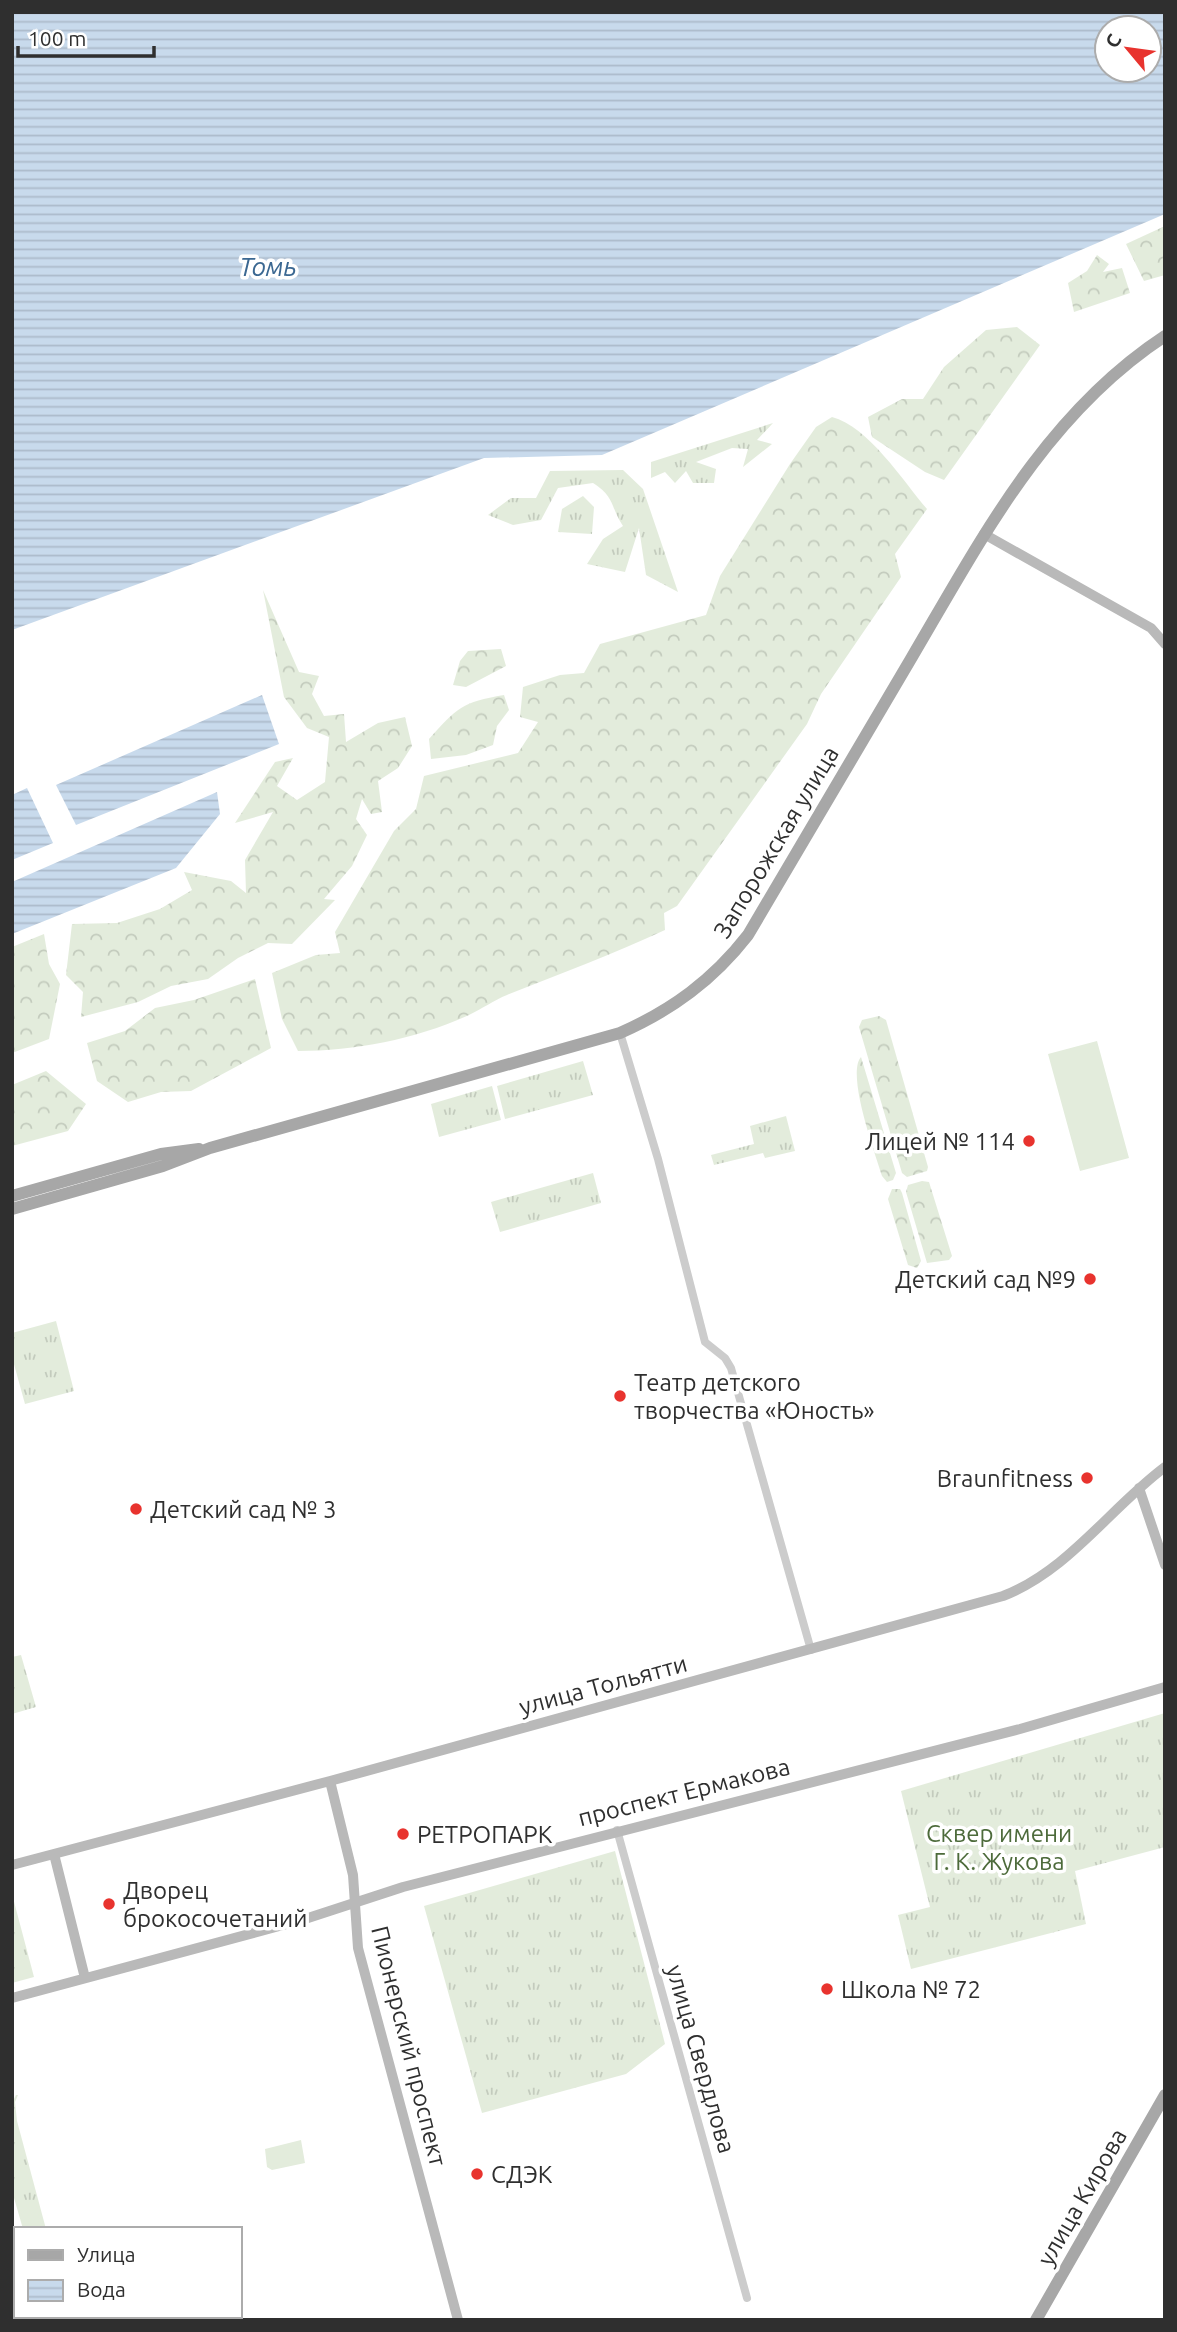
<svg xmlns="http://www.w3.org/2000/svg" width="1177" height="2332" viewBox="0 0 1177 2332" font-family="Ubuntu,sans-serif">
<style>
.grass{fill:url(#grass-tufts)}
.forest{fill:url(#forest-crowns)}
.pitch{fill:#e3ecdc}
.water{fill:url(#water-rules);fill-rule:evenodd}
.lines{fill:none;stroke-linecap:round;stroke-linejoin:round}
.street{stroke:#ccc;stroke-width:8}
.secondary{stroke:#b9b9b9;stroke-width:10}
.primary{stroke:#a7a7a7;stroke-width:12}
.poi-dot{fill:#e8332e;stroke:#fff;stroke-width:2.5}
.labels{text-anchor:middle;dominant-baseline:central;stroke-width:7;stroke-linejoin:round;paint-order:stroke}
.street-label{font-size:24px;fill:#2f2f2f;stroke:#fff}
.poi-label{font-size:24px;fill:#2f2f2f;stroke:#fff;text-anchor:start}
.park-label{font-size:24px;fill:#4d6b3b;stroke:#fff}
.water-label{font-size:26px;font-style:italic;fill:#3b6892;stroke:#fff}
</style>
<defs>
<pattern id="grass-tufts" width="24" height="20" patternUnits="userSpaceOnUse" patternTransform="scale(1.75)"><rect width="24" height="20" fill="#e3ecdc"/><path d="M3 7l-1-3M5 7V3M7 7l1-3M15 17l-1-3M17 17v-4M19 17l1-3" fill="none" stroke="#c3cbbd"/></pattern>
<pattern id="forest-crowns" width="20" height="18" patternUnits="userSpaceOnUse" patternTransform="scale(1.75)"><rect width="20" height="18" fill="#e3ecdc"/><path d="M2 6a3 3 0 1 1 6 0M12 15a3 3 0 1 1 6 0" fill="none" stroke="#c3cbbd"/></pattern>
<pattern id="water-rules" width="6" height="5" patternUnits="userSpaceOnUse" patternTransform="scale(1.75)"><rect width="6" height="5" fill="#c8daec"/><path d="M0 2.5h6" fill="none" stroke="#acbbcb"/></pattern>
</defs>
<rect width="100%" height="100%" fill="#fff"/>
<!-- grass -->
<path class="grass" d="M773,423L757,440L772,444L743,467L748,449L732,448L696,462L716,469L714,483H693L686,471L675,483L665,472L651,478V462Z
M623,470L643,489L678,592L646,575L639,528L625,572L587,564L603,539L623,526C610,506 615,497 593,483L558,488L541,520L513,525L488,515L511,498H536L550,471Z
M583,496L594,507L592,534L558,532L562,509Z
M583,1061L593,1095L505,1119L497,1086Z
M492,1086L501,1120L439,1137L431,1104Z
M786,1116L795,1151L765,1158L763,1153L714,1165L711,1155L754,1144L750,1126Z
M593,1173L601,1203L500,1232L491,1202Z
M56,1321L74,1391L25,1404L12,1357V1333Z
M21,1655L36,1707L12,1714V1657Z
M1165,1713V1847L1075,1871L1086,1924L911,1969L898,1915L930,1907L901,1791Z
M615,1851L665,2044L626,2074L482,2113L424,1906Z
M12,1894L34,1977L12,1983Z
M16,2095H18L15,2102L17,2121L46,2229H23L12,2191V2103Z"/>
<!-- forest -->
<path class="forest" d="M1165,226V275L1144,281L1126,244Z
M1097,255L1109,264L1103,272L1122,268L1130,293L1074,312L1068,283L1087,271Z
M1017,327L1040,345L944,480L925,472L872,437L868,417L902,399H923L944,367L986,330Z
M832,417C868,426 903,481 927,509L895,554L901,577L821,694L807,724L677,906L664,913L665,930C613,954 560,974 507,995C494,1000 482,1009 469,1015C416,1039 356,1051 298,1051L282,1019L272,973L316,955L340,953L335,932L394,831L416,809L424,776L518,753L538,722L520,717L523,687L560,675L584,673L600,644L706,615L720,576L790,464L816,427Z
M263,590L299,672L319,676L312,694L324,716L344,714L346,742L378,723L405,717L412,746L398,768L378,781L382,812L371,814L362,799L356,819L367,835L352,866L324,899L335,900L292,944L268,943L238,958L208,979L171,986L138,1002L81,1017L83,992L66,975L72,924L117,923L160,909L192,890L184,872L231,881L246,893L245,860L273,812L235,823L275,762L293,758L277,786L297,800L325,782L329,737L307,728L284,697Z
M501,649L506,666L466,687L453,685L460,661L468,651Z
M504,695L509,710L497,726L493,745L466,755L431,759L429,739C457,708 462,702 504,695Z
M44,934L49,964L60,984L49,1039L12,1053V947Z
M255,979L271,1048L191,1091L161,1092L128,1102L97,1081L87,1043L125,1031L155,1008L194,1000Z
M879,1016L886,1020L928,1167L927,1171L907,1177L902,1173L859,1027L862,1020Z
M861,1057L896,1173L893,1180L887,1182L882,1176C875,1153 846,1074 861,1057Z
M46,1071L86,1104L68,1131L12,1146V1085Z
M922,1181L929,1182L952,1256L949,1260L927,1263L906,1192L908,1185Z
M892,1189H900L902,1193L921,1261L917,1268L908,1265L888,1199Z"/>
<!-- pitch -->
<path class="pitch" d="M1097,1041L1129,1158L1080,1171L1048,1054Z
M301,2140L305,2163L272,2170L267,2167L265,2149Z"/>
<!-- water -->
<path class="water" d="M12,12H1165V214L602,455L484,458L12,630ZM1107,28H1149V70H1107Z
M262,695L279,744L76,825L56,785Z
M27,788L53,843L12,860V795Z
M217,792L220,814L176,868L12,934V882Z"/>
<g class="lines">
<!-- street -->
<path class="street" d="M620,1033L658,1159L705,1342L725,1358L731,1368L811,1650
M617,1830L747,2298"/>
<!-- secondary -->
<path class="secondary" d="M984,534L1151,628L1165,644
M1139,1488L1165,1565
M330,1781L353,1875L358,1948L458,2320
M54,1854L85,1978
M12,1865L330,1781L1003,1596C1068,1571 1110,1508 1165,1467
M12,1998L305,1919L403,1887L1020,1729L1165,1687"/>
<!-- primary -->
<path class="primary" d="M12,1196L161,1154L199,1149
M12,1209L163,1166L210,1148L620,1033C672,1010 713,980 748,935C803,842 857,749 912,657C982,538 1046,414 1165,336
M1036,2320L1165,2095"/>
</g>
<!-- markers -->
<g class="poi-dot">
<circle cx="1029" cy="1141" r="7"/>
<circle cx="1090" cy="1279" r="7"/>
<circle cx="620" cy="1396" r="7"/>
<circle cx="1087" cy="1478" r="7"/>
<circle cx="136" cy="1509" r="7"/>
<circle cx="403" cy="1834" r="7"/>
<circle cx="109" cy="1904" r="7"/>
<circle cx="827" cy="1989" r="7"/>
<circle cx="477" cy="2174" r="7"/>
</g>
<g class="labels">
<!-- street labels -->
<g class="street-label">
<text transform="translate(776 842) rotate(-59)">Запорожская улица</text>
<text transform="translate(603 1685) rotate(-15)">улица Тольятти</text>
<text transform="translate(684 1792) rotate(-14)">проспект Ермакова</text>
<text transform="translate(409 2046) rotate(76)">Пионерский проспект</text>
<text transform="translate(701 2059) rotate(74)">улица Свердлова</text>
<text transform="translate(1082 2197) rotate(-60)">улица Кирова</text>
</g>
<!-- poi labels -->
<g class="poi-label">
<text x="1015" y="1141" text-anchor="end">Лицей № 114</text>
<text x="1076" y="1279" text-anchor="end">Детский сад №9</text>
<text x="634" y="1382">Театр детского<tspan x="634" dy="28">творчества «Юность»</tspan></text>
<text x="1073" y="1478" text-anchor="end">Braunfitness</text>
<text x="150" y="1509">Детский сад № 3</text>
<text x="417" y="1834">РЕТРОПАРК</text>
<text x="123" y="1890">Дворец<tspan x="123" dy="28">брокосочетаний</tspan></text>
<text x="841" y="1989">Школа № 72</text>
<text x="491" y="2174">СДЭК</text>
</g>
<!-- park labels -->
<g class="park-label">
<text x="999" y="1833">Сквер имени<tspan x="999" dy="28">Г. К. Жукова</tspan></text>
</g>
<!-- water labels -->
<g class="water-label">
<text x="268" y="266">Томь</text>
</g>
</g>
<!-- border -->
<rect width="1177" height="2332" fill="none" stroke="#2f2f2f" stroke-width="28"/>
<!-- legend -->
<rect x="14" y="2227" width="228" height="91" fill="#ffffff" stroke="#acacac" stroke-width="2"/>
<rect x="28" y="2250" width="35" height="10" fill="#a7a7a7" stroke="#acacac" stroke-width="2"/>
<text x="77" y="2262" font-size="21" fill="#2f2f2f">Улица</text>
<rect x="28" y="2280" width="35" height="21" fill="url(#water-rules)" stroke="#acacac" stroke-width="2"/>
<text x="77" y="2297" font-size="21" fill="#2f2f2f">Вода</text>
<!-- north arrow -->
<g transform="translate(1128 49) rotate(299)"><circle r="33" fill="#ffffff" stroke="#acacac" stroke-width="2"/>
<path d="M0-5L12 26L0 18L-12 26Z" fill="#e8332e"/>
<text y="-10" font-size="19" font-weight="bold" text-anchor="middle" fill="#2f2f2f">С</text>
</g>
<!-- scale -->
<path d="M18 46v10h136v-10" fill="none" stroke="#2f2f2f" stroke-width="3.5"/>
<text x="28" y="46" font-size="21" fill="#2f2f2f" stroke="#ffffff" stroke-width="5" paint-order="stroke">100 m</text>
</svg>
